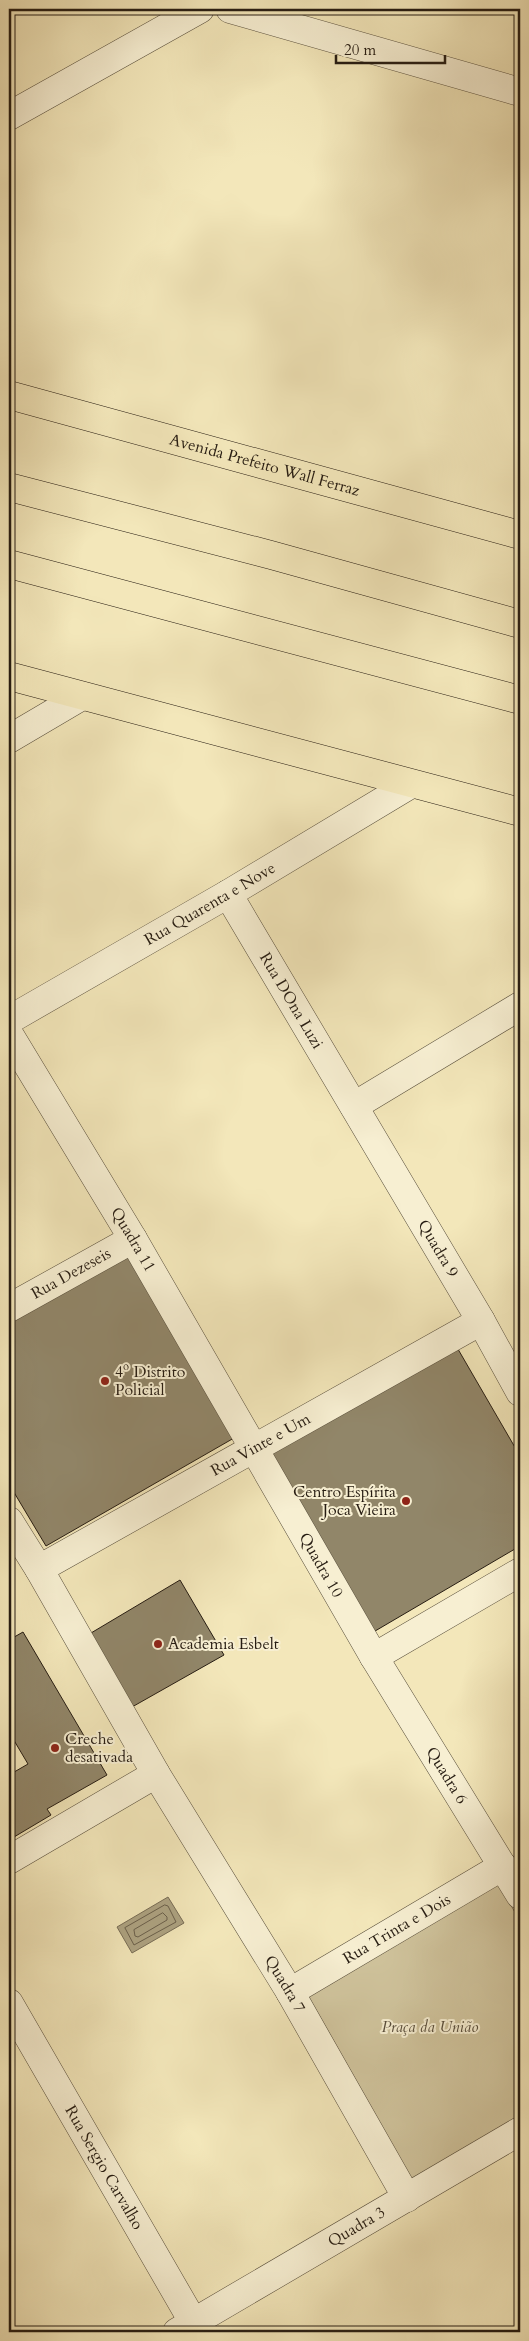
<svg xmlns="http://www.w3.org/2000/svg" width="529" height="2341" viewBox="0 0 529 2341" font-family="Cardo,serif">
<style>
.green{fill:#d0c49d;stroke:#7b7058}
.water{fill:#ada281;stroke:#776c55}
.lines{fill:none;stroke-linecap:round;stroke-linejoin:round}
.shore{stroke:#6a5f4a;stroke-width:1}
.building{fill:#918669;stroke:#261c12}
.street-casing{stroke:#594f3c;stroke-width:29}
.primary-casing{stroke:#261c12;stroke-width:29}
.highway-casing{stroke:#261c12;stroke-width:29}
.street{stroke:#f7efd2;stroke-width:28}
.primary{stroke:#f3e7ba;stroke-width:28}
.highway{stroke:#f3e7ba;stroke-width:28}
.poi-dot{fill:#8f2418;stroke:#f7efd2;stroke-width:2}
.labels{text-anchor:middle;dominant-baseline:central;stroke-width:4;stroke-linejoin:round;paint-order:stroke}
.street-label{font-size:16px;fill:#261c12;stroke:#f7efd2}
.poi-label{font-size:16px;fill:#261c12;stroke:#f7efd2;text-anchor:start}
.park-label{font-size:16px;font-style:italic;fill:#594e3c;stroke:#f7efd2}
</style>
<rect width="100%" height="100%" fill="#f3e7ba"/>
<filter id="stains"><feTurbulence type="fractalNoise" baseFrequency=".004" numOctaves="4"/><feColorMatrix values="0 0 0 0 .2 0 0 0 0 .09 0 0 0 0 .02 0 0 0 .5 -.17"/></filter>
<radialGradient id="worn" r=".72"><stop offset=".6" stop-color="#630" stop-opacity="0"/><stop offset="1" stop-color="#630" stop-opacity=".3"/></radialGradient>
<!-- green -->
<path class="green" d="M498,1883L520,1921V2121L414,2183L307,1994Z"/>
<!-- water -->
<path class="water" d="M168,1897L184,1923L132,1953L117,1927Z"/>
<g class="lines">
<!-- shore -->
<path class="shore" d="M165,1905L168,1906L176,1922L134,1945L125,1928Z
M163,1913L167,1917V1920L138,1937L135,1936L134,1930Z"/>
</g>
<!-- building -->
<path class="building" d="M129,1251L234,1438L46,1546L9,1484V1324Z
M455,1344L520,1456V1546L370,1634L263,1451Z
M180,1580L224,1655L132,1707L91,1633Z
M23,1632L107,1775L47,1809L51,1815L9,1840V1775L28,1764L9,1732V1640Z"/>
<g class="lines">
<!-- street casing -->
<g class="street-casing">
<g id="street">
<path d="M230,9L520,92"/>
<path d="M9,116L200,9"/>
<path d="M9,739L82,696"/>
<path id="s1" d="M228,894L481,1321L520,1392"/>
<path id="s2" d="M9,1020L228,894L411,784"/>
<path id="s3" d="M9,1034L133,1239L374,1657L520,1895"/>
<path d="M354,1106L520,1006"/>
<path id="s4" d="M9,1308L133,1239"/>
<path id="s5" d="M9,1521L39,1569L156,1774L290,1992L407,2198"/>
<path id="s6" d="M39,1569L481,1321"/>
<path d="M374,1657L520,1572"/>
<path d="M9,1860L156,1774"/>
<path id="s7" d="M290,1992L503,1866"/>
<path id="s8" d="M9,2003L199,2332"/>
<path id="s9" d="M177,2332L520,2131"/>
</g>
</g>
<!-- primary casing -->
<g class="primary-casing">
<g id="primary">
<path id="s10" d="M9,395L520,535"/>
<path d="M9,676L520,812"/>
</g>
</g>
<!-- highway casing -->
<g class="highway-casing">
<path id="highway" d="M9,487L271,555L520,624
M9,564L520,700"/>
</g>
<!-- street -->
<use href="#street" class="street"/>
<!-- primary -->
<use href="#primary" class="primary"/>
<!-- highway -->
<use href="#highway" class="highway"/>
</g>
<!-- markers -->
<g class="poi-dot">
<circle cx="105" cy="1381" r="5"/>
<circle cx="406" cy="1501" r="5"/>
<circle cx="158" cy="1644" r="5"/>
<circle cx="55" cy="1748" r="5"/>
</g>
<g class="labels">
<!-- street labels -->
<g class="street-label">
<text stroke="none"><textPath href="#s10" startOffset="265">Avenida Prefeito Wall Ferraz</textPath></text>
<text stroke="none"><textPath href="#s2" startOffset="232">Rua Quarenta e Nove</textPath></text>
<text stroke="none"><textPath href="#s1" startOffset="124">Rua DOna Luzi</textPath></text>
<text stroke="none"><textPath href="#s3" startOffset="240">Quadra 11</textPath></text>
<text stroke="none"><textPath href="#s1" startOffset="412">Quadra 9</textPath></text>
<text stroke="none"><textPath href="#s4" startOffset="71">Rua Dezeseis</textPath></text>
<text stroke="none"><textPath href="#s6" startOffset="254">Rua Vinte e Um</textPath></text>
<text stroke="none"><textPath href="#s3" startOffset="616">Quadra 10</textPath></text>
<text stroke="none"><textPath href="#s3" startOffset="861">Quadra 6</textPath></text>
<text stroke="none"><textPath href="#s7" startOffset="124">Rua Trinta e Dois</textPath></text>
<text stroke="none"><textPath href="#s5" startOffset="539">Quadra 7</textPath></text>
<text stroke="none"><textPath href="#s8" startOffset="190">Rua Sergio Carvalho</textPath></text>
<text stroke="none"><textPath href="#s9" startOffset="208">Quadra 3</textPath></text>
</g>
<!-- poi labels -->
<g class="poi-label">
<text x="115" y="1372">4º Distrito<tspan x="115" dy="18">Policial</tspan></text>
<text x="396" y="1492" text-anchor="end">Centro Espírita<tspan x="396" dy="18">Joca Vieira</tspan></text>
<text x="168" y="1644">Academia Esbelt</text>
<text x="65" y="1739">Creche<tspan x="65" dy="18">desativada</tspan></text>
</g>
<!-- park labels -->
<g class="park-label">
<text x="430" y="2027">Praça da União</text>
</g>
</g>
<!-- margin -->
<rect width="529" height="2341" fill="none" stroke="#f3e7ba" stroke-width="30"/>
<rect x="10" y="10" width="509" height="2321" fill="none" stroke="#261c12" stroke-width="2.5"/>
<rect x="15" y="15" width="499" height="2311" fill="none" stroke="#261c12"/>
<!-- scale -->
<path d="M336 55v8h109v-8" fill="none" stroke="#261c12" stroke-width="2.5"/>
<text x="344" y="55" font-size="15" fill="#261c12" stroke="#f7efd2" stroke-width="4" paint-order="stroke">20 m</text>
<rect width="100%" height="100%" filter="url(#stains)"/>
<rect width="100%" height="100%" fill="url(#worn)"/>
</svg>
